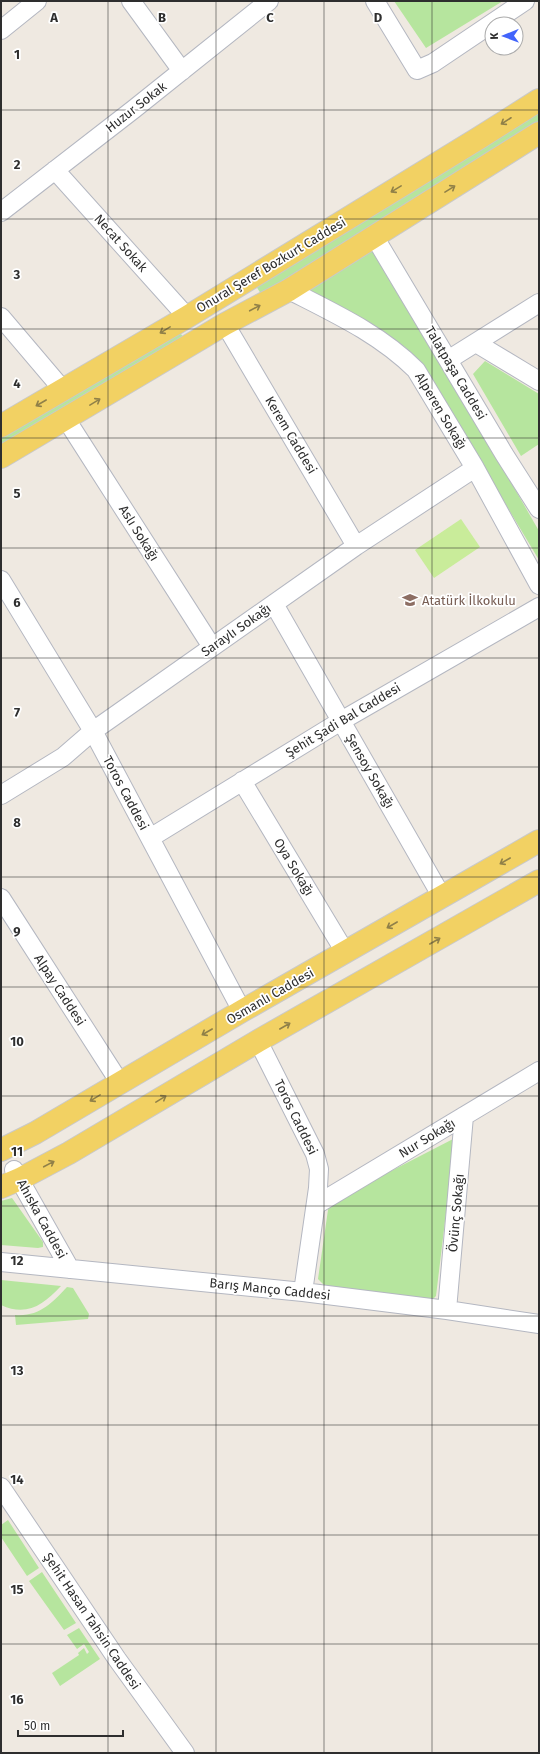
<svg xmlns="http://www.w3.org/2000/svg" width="540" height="1754" viewBox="0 0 540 1754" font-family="'Fira Sans',sans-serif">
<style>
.green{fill:#b6e59e}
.pitch{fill:#c9ec9a}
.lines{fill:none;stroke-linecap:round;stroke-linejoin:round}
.minor-casing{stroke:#b4b7c1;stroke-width:20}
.major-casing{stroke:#c9c9c9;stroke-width:24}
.minor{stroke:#fff;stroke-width:18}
.major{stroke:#f2d163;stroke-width:22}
.oneway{stroke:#908048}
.grid{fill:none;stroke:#2e2e2e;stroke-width:1;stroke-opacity:0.55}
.labels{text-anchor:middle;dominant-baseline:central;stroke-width:3.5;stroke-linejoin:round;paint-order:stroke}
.street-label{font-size:13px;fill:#2e2e2e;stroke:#fff}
.education-label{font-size:13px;fill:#785e54;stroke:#fff;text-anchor:start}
.grid-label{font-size:13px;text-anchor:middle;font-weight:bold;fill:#2e2e2e;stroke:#fff;stroke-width:3.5;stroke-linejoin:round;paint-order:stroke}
</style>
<rect width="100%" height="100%" fill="#efe9e1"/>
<!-- green -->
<path class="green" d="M394,1H503L426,48Z
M539,110V121L261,294L256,286Z
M369,245L420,324L539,531V560L424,368L416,357L405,347L304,288Z
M178,330L184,338L1,446V434Z
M485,361L539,394V444L521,456L473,374Z
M455,1138L436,1296L432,1300L327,1288L318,1279L329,1203Z
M12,1198L43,1242V1247L38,1248L1,1245V1201Z
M1,1280L61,1286C43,1305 27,1317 1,1305Z
M67,1287L73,1288L89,1314L88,1319L16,1325L15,1315C39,1317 52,1303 67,1287Z
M8,1520L39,1568L27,1576L1,1537V1525Z
M42,1572L76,1623L64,1630L29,1581Z
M79,1628L100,1659L60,1686L52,1673L79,1655L78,1653L84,1648L87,1654L89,1652L84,1644L77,1649L67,1635Z"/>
<!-- pitch -->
<path class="pitch" d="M461,519L480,547L434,578L415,550Z"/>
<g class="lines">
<!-- minor casing -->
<g class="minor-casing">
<path id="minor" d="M131,1L182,71
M375,1L417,70L433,63L525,1
M1,30L37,1
M55,170L187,317
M1,212L134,109L269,1
M374,236L504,454L539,509
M289,290C334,313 380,334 416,370L475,468L539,585
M1,317L63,390
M225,324L356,546
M476,343L539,381
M448,360L539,303
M66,419L212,647
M1,580L93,731L242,1011
M274,604L442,897
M242,781L345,952
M1,795L63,757L93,731L356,546L475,468
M150,838L341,721L539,607
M1,898L120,1083
M258,1041L315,1154L319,1169L318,1188L303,1292
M14,1170L70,1269
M316,1205L539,1071
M1,1262L303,1292L447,1310L539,1324
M447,1310L464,1116
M1,1487L117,1659L185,1753"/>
</g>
<!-- major casing -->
<g class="major-casing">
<path id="major" d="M1,426L187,317L479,138L539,100
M1,457L225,324L289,290L539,133
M1,1150L35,1133L242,1011L539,841
M1,1187L20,1179L69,1153L258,1041L539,881"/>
</g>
<!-- minor -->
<use href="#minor" class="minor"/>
<!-- major -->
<use href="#major" class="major"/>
</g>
<!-- one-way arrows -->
<defs><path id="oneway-shaft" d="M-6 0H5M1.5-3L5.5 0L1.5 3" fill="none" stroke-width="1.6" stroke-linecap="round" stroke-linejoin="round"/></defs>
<g class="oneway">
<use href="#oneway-shaft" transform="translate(506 121) rotate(147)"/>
<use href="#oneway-shaft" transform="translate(396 189) rotate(149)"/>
<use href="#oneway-shaft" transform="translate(450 189) rotate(-32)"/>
<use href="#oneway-shaft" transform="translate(255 308) rotate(-28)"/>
<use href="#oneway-shaft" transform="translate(165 330) rotate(149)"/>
<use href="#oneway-shaft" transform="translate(95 402) rotate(-31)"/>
<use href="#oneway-shaft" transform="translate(41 403) rotate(150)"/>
<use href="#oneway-shaft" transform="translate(505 861) rotate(150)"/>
<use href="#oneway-shaft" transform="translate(392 925) rotate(150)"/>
<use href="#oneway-shaft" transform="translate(435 941) rotate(-30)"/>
<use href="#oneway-shaft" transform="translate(285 1026) rotate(-30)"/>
<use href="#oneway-shaft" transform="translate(207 1032) rotate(150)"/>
<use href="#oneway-shaft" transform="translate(95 1098) rotate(149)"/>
<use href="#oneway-shaft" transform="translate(161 1099) rotate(-31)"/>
<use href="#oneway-shaft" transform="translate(49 1164) rotate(-28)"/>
</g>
<!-- grid -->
<path class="grid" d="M108,1V1753M216,1V1753M324,1V1753M432,1V1753M1,110H539M1,219H539M1,329H539M1,438H539M1,548H539M1,658H539M1,767H539M1,877H539M1,987H539M1,1096H539M1,1206H539M1,1316H539M1,1425H539M1,1535H539M1,1644H539"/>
<!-- icons -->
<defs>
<g id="school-bare" transform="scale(1.2)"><path d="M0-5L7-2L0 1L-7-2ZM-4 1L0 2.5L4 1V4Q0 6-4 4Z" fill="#8d6e63" stroke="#fff" stroke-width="2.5" paint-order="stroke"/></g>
</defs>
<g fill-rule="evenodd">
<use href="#school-bare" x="410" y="600"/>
</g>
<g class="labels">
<!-- street labels -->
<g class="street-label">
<text transform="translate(136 107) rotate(-38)">Huzur Sokak</text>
<text transform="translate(121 243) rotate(48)">Necat Sokak</text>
<text transform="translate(271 265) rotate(-31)">Onural Şeref Bozkurt Caddesi</text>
<text transform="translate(456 373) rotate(59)">Talatpaşa Caddesi</text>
<text transform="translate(441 411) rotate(59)">Alperen Sokağı</text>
<text transform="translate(291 435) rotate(59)">Kerem Caddesi</text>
<text transform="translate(139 533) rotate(58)">Aslı Sokağı</text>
<text transform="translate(236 630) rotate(-35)">Saraylı Sokağı</text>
<text transform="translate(343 720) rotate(-31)">Şehit Şadi Bal Caddesi</text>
<text transform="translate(370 771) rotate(60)">Şensoy Sokağı</text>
<text transform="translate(126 793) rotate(62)">Toros Caddesi</text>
<text transform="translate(294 867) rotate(59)">Oya Sokağı</text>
<text transform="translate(60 990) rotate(57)">Alpay Caddesi</text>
<text transform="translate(270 996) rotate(-30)">Osmanlı Caddesi</text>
<text transform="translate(296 1117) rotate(64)">Toros Caddesi</text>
<text transform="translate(427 1138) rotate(-31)">Nur Sokağı</text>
<text transform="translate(456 1213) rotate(-85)">Övünç Sokağı</text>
<text transform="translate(42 1219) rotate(61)">Ahıska Caddesi</text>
<text transform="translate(270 1289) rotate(6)">Barış Manço Caddesi</text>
<text transform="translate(92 1621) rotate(56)">Şehit Hasan Tahsin Caddesi</text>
</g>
<!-- education labels -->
<g class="education-label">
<text x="422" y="600">Atatürk İlkokulu</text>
</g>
</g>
<g class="grid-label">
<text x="54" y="22">A</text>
<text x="162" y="22">B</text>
<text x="270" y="22">C</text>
<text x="378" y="22">D</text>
<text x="17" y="59">1</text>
<text x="17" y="169">2</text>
<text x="17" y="279">3</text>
<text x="17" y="388">4</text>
<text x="17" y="498">5</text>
<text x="17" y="607">6</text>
<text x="17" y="717">7</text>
<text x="17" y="827">8</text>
<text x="17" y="936">9</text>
<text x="17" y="1046">10</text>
<text x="17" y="1156">11</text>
<text x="17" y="1265">12</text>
<text x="17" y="1375">13</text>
<text x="17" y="1484">14</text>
<text x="17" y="1594">15</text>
<text x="17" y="1704">16</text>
</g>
<!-- border -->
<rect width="540" height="1754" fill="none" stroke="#2e2e2e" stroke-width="4"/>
<!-- north arrow -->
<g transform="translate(504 36) rotate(269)"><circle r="19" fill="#ffffff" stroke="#ababab"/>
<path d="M0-3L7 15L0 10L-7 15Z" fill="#4264fb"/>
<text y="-6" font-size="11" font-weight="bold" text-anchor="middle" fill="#2e2e2e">K</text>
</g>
<!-- scale -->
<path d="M18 1730v6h105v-6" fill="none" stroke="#2e2e2e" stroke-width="2"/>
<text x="24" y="1730" font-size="12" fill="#2e2e2e" stroke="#ffffff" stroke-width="3" paint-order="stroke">50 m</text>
</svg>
